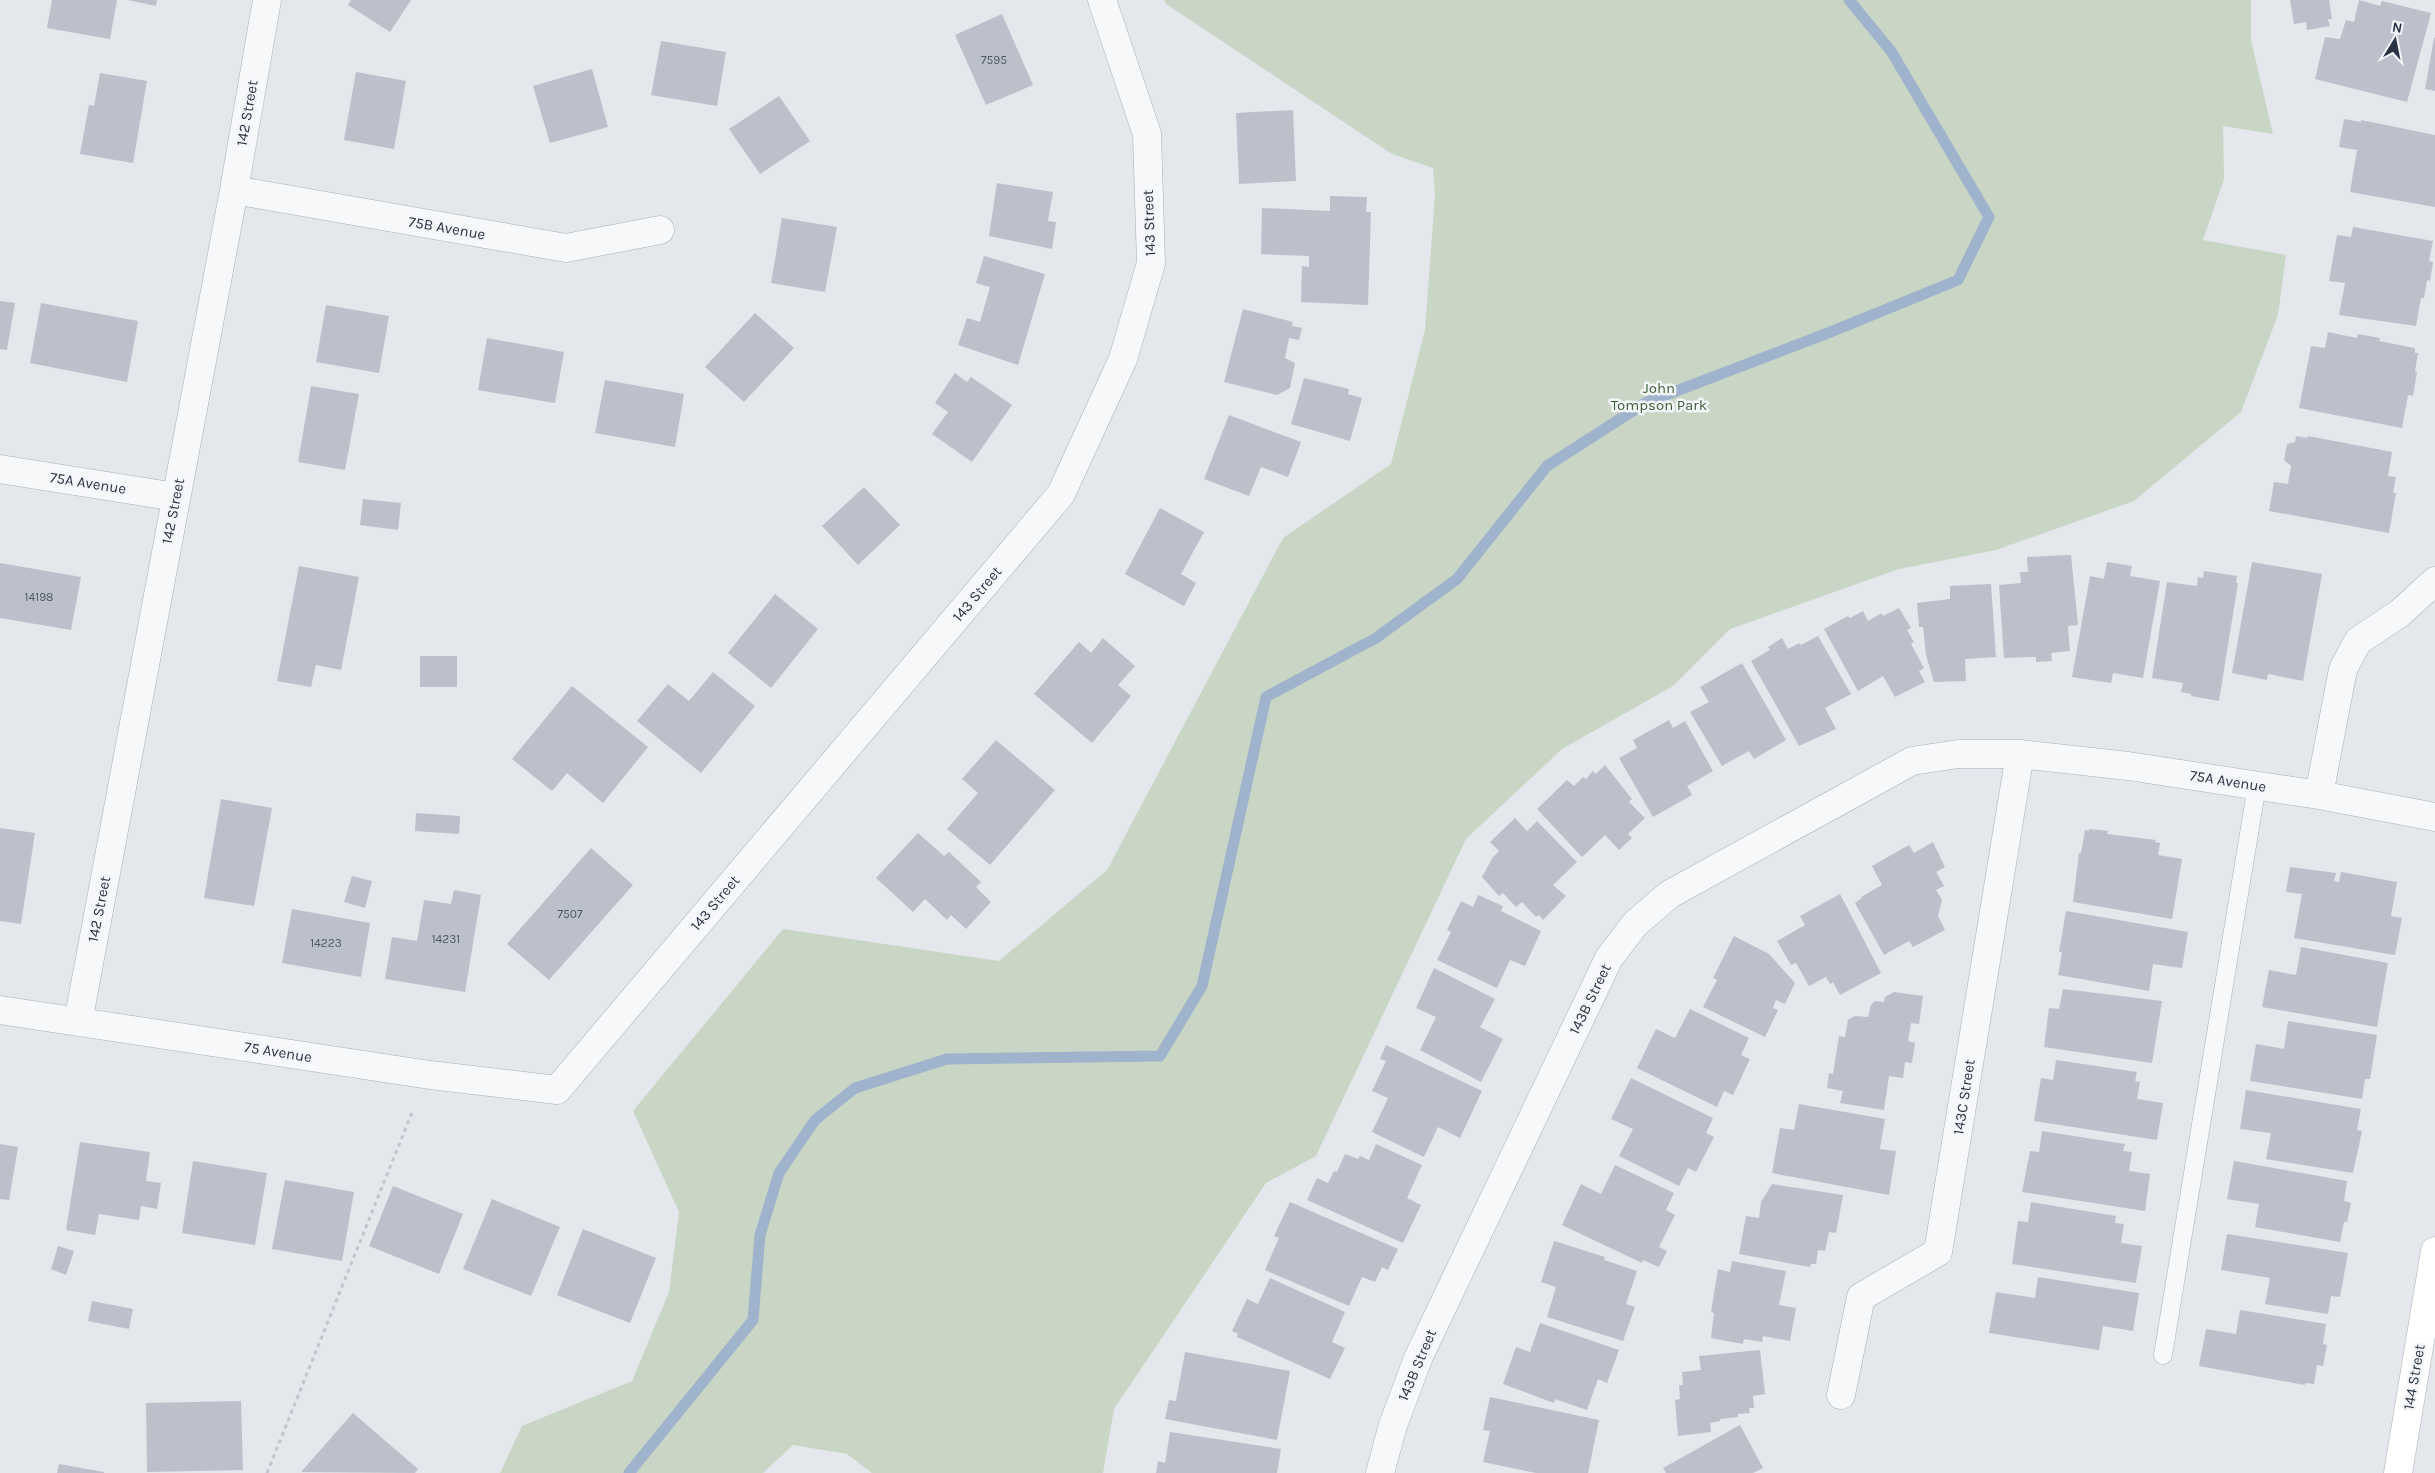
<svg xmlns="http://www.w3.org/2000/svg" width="2435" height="1473" viewBox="0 0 2435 1473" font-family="Karla,sans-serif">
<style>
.green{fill:#c9d6c5}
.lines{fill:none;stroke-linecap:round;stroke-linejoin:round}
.stream{stroke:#9fb4cc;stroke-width:11}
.building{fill:#bbc0ca}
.service-casing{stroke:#a9aeb7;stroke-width:19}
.minor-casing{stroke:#a9aeb7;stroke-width:29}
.secondary-casing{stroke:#a9aeb7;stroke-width:29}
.path{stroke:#c2c5cb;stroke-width:3;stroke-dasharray:4 4;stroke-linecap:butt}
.service{stroke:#f7f8fa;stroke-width:18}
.minor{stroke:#f7f8fa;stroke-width:28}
.secondary{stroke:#fff;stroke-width:28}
.labels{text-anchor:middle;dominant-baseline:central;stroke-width:5;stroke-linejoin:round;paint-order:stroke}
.number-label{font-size:12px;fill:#4f5766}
.street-label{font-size:15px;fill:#2b3445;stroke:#f4f6f9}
.park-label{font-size:15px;fill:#3f6138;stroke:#f4f6f9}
</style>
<rect width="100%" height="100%" fill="#e4e7ec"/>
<!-- green -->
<path class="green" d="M1164,0H2251V40L2273,134L2223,126L2224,179L2203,240L2286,255L2278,315L2241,412L2134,501L1996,550L1899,569L1730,629L1673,686L1562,749L1466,839L1316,1156L1266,1183L1114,1409L1103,1473H872L847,1454L793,1445L763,1473H500L522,1426L632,1381L669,1292L679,1212L633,1111L783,929L999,961L1107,870L1283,538L1391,464L1425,330L1435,195L1433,168L1392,154L1166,4Z"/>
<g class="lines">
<!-- stream -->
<path class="stream" d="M629,1473L753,1320L760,1235L779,1173L815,1120L855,1088L947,1059L1160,1056L1202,986L1266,697L1376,638L1457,579L1547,466L1645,403L1833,331L1958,280L1989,217L1891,51L1849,0"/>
</g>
<!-- building -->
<path class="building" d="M52,0H117L110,39L47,28Z
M128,0H157L156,6Z
M351,0H411L390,32L348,5Z
M2290,0H2329L2332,19H2328L2330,26L2307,30L2306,22L2294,24Z
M2359,0L2380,6L2382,1L2431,13L2407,102L2315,79L2325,37L2340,39L2346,20L2354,22Z
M1002,14L1033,85L986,105L955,35Z
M2434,38H2435V91L2425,89Z
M661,41L726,52L717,106L651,95Z
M592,69L608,127L550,143L533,86Z
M356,72L406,81L394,149L344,140Z
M100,73L147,81L133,163L80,154L89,105L94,106Z
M779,96L810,141L760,174L729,129Z
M1293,110L1296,181L1239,184L1236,113Z
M2344,119L2361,122V120L2435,135V207L2350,192L2357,150L2339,147Z
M997,183L1053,192L1048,221L1056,222L1052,249L989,236Z
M1330,196L1367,197L1366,212H1371L1368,305L1301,302L1302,266L1309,267V256L1261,254L1262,208L1330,211Z
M782,218L837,227L825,292L771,283Z
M2353,227L2433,241L2429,261L2433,262L2430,281L2427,280L2424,298H2421L2416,326L2339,315L2345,283L2329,281L2337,235L2351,237Z
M984,256L1045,274L1018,365L958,345L967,318L980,322L990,287L976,283Z
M0,301L15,303L7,350L0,349Z
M41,303L138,321L127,382L30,363Z
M326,305L389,316L379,373L316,362Z
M1243,309L1293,322L1292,326L1302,328L1299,340L1289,338L1285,358L1295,363L1290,388L1277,395L1224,382Z
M755,313L794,348L744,402L705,367Z
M2328,332L2357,338L2358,334L2380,338L2379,341L2415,348V353H2418L2415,371L2417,372L2413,396L2408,395L2402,428L2299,408L2311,346L2325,348Z
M487,338L564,352L555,403L478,390Z
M955,373L967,382L971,377L1012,405L972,462L932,434L948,412L935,403Z
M1304,378L1349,389L1348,394L1362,398L1350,441L1291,424Z
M605,380L684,394L675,447L595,433Z
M311,386L359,394L345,470L298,462Z
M1229,415L1301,442L1288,477L1261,467L1249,496L1204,479Z
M2296,436L2307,438L2308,436L2392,452L2388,476L2396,477L2393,493H2396L2389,533L2269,511L2274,482L2288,484L2291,466L2284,460L2287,444L2295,442Z
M864,487L900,525L858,565L822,526Z
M363,499L401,503L398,530L360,525Z
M1160,508L1204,532L1181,574L1196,583L1184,606L1125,574Z
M2071,555L2078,625L2068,626L2070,651L2051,653L2052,661L2036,662V657L2004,658L1999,585L2021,583L2020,572H2028L2027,557Z
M2107,562L2132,566L2130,576L2160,581L2143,678L2113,673L2111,683L2072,677L2090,576L2104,579Z
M2252,562L2322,574L2303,681L2268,674L2267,680L2232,673Z
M0,563L81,577L71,630L0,618Z
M299,566L359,577L341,670L316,665L311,687L277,681Z
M2204,571L2237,576L2236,583H2238L2219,701L2191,696V694L2181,692L2183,683L2152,678L2167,582L2197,586L2198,577L2203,578Z
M1991,584L1996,657L1965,659L1966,681L1934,682L1926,655L1923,627H1919L1917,603L1950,599V586Z
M775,594L818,629L771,688L728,653Z
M1899,608L1911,628L1907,630L1914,642L1911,644L1924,668L1919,671L1925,682L1895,697L1883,676L1858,691L1824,629L1848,616L1850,618L1863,611L1868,621L1882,613L1883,616Z
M1818,636L1851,694L1825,708L1836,729L1799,746L1751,661L1770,650L1768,647L1782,638L1788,649L1799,643L1801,645Z
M1103,638L1135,666L1118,685L1131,696L1092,743L1034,694L1079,642L1091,653Z
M420,656H457V687H420Z
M1742,663L1786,740L1754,759L1749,751L1722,766L1690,712L1709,702L1700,687Z
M713,672L755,706L701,773L637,721L668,684L689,701Z
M572,686L648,747L603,803L567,773L552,791L512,759Z
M1669,720L1673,728L1685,721L1713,771L1687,786L1692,795L1653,817L1619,758L1637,748L1633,740Z
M996,740L1055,790L990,865L947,829L978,793L962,779Z
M1605,765L1632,799L1629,802L1645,818L1628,834L1632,838L1619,850L1605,835L1582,857L1537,809L1567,780L1574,786L1583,777L1586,779L1593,771L1596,774Z
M221,799L272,808L254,906L204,898Z
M416,813L460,816L459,834L415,831Z
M1515,818L1527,831L1537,821L1577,862L1553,885L1566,896L1543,920L1539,915L1536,917L1522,902L1516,907L1503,893L1499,896L1482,877L1493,857L1499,851L1490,842Z
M0,828L35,833L21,924L0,921Z
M2089,829L2108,831L2107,834L2156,840L2155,842L2160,843L2158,855L2182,859L2172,919L2073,902L2079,853H2081L2085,830L2089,831Z
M918,833L944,856L949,852L981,882L976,887L991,902L966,929L951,915L947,920L925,899L913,912L876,878Z
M1933,842L1945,867L1936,872L1944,886L1936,890L1942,900L1938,916L1945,930L1913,947L1909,941L1884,955L1855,903L1862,898L1861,897L1882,885L1872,866L1909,845L1914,853Z
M591,848L633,885L549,980L507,944Z
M2290,867L2336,873L2334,881L2339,882L2341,872L2397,882L2391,916L2402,918L2395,955L2294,938L2302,894L2286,892Z
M352,876L372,881L365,908L344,902Z
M454,890L481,895L465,992L385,979L392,937L417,941L424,900L451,904Z
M1840,894L1881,973L1840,995L1833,982L1830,984L1826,977L1809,986L1796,963L1791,965L1777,941L1805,925L1800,916Z
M1478,895L1503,906L1501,911L1541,931L1525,966L1510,960L1497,988L1437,960L1451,932L1447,930L1461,901L1473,907Z
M292,909L370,923L361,977L282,963Z
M2066,911L2188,932L2182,968L2153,964L2149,991L2058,975L2062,952H2059Z
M1734,936L1769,954L1795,983L1785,1004L1776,1000L1773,1008L1778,1010L1765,1037L1703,1007L1717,980L1713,978Z
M2301,947L2388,963L2377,1027L2262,1007L2269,970L2296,975Z
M1434,968L1495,999L1480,1027L1503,1039L1481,1082L1420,1050L1436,1017L1416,1008Z
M2063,989L2162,1001L2152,1063L2044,1047L2049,1008L2059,1009Z
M1894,992L1923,996L1919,1024L1911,1023L1908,1041L1915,1043L1912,1063L1905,1062L1903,1078L1889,1076L1884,1110L1840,1103L1843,1091L1827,1088L1829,1073L1833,1074L1839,1036L1845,1037L1848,1020L1855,1016L1868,1017L1871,1005L1875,1001L1884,1002L1885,997Z
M1690,1009L1749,1038L1741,1055L1750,1059L1733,1095L1724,1091L1717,1107L1637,1068L1656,1029L1675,1038Z
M2288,1021L2377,1035L2370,1079H2365L2362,1099L2250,1081L2256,1044L2284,1049Z
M1386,1045L1482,1091L1460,1138L1438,1127L1424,1157L1372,1132L1388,1098L1372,1091L1386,1061L1380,1059Z
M2056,1060L2137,1072L2135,1081L2140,1082L2137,1099L2163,1103L2157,1140L2034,1121L2041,1078L2053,1080Z
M1631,1078L1713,1118L1706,1133L1714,1137L1696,1172L1688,1168L1679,1186L1619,1156L1633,1129L1611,1119Z
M2246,1090L2361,1109L2357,1130L2362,1131L2353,1173L2266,1159L2271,1133L2240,1129Z
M1799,1104L1885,1119L1880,1149L1896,1151L1889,1195L1772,1173L1780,1128L1794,1130Z
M2042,1131L2125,1144L2123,1151L2132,1152L2129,1171L2150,1174L2145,1211L2022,1192L2030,1151L2039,1152Z
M80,1142L150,1152L146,1181L161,1183L157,1209L141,1206L139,1220L99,1214L95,1235L66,1230Z
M0,1144L18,1147L9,1200L0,1199Z
M1376,1144L1422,1165L1407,1198L1421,1205L1403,1243L1307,1200L1317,1178L1328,1183L1334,1171L1337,1172L1345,1154L1358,1159L1360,1156L1369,1160Z
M193,1161L267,1173L255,1245L182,1233Z
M2234,1161L2347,1181L2344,1201L2351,1203L2347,1222H2344L2340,1242L2255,1227L2259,1204L2227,1199Z
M1615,1165L1674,1193L1666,1210L1675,1215L1659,1247L1667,1251L1659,1267L1643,1260L1642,1263L1562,1225L1581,1184L1601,1194Z
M285,1180L354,1192L342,1261L272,1249Z
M1772,1184L1843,1195L1836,1233L1829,1232L1825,1251L1818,1250L1816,1264H1811L1810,1267L1739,1254L1746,1216L1759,1218L1761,1202Z
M393,1186L463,1214L439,1274L369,1246Z
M492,1199L560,1227L531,1296L463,1269Z
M1290,1202L1398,1249L1388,1270L1382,1267L1375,1282L1362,1277L1349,1306L1265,1270L1279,1238L1274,1236Z
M2031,1202L2116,1216L2115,1223L2124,1224L2121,1243L2142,1246L2136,1283L2012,1264L2018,1221L2028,1222Z
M583,1229L656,1258L630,1323L557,1295Z
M2227,1234L2348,1253L2340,1297L2331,1296L2328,1314L2265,1304L2270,1278L2221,1270Z
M1554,1241L1605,1257L1604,1260L1637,1271L1626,1304L1635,1307L1623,1341L1547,1317L1556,1287L1541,1282Z
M58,1246L74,1251L66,1275L51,1269Z
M1732,1261L1786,1271L1779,1305L1796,1308L1790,1341L1763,1336L1762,1342L1744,1339L1743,1344L1711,1338L1714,1313L1711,1312L1718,1269L1730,1272Z
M2038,1277L2139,1293L2133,1331L2103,1326L2099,1350L1989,1333L1996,1292L2035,1298Z
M1270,1278L1345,1312L1332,1342L1345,1348L1330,1379L1237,1337L1238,1334L1232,1331L1247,1299L1258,1304Z
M92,1301L133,1309L129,1329L88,1321Z
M2240,1310L2326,1324L2323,1344L2327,1345L2323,1366L2317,1365L2314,1384L2305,1383V1385L2199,1366L2206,1329L2236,1334Z
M1540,1323L1619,1350L1607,1383L1598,1379L1587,1410L1555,1399L1554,1403L1503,1384L1516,1347L1530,1352Z
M1760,1350L1765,1394L1753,1396L1754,1408H1749L1750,1413L1738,1414V1417L1720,1419V1421L1710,1423L1711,1432L1678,1436L1675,1400L1680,1399L1679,1385H1683L1682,1372L1701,1370L1699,1356Z
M1185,1352L1290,1371L1277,1440L1165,1419L1169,1400L1176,1401Z
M1490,1397L1599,1420L1588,1473H1536L1483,1462L1490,1431L1483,1430Z
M241,1401L243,1470L147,1472L146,1403Z
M353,1413L418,1469L415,1473L301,1472Z
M1740,1425L1763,1468L1753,1473H1666L1663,1468Z
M1170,1432L1281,1449L1277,1473H1156L1158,1461L1165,1463Z
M59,1464L104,1472V1473H57Z"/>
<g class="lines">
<!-- service casing -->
<g class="service-casing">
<path id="service" d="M2163,1355L2257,785"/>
</g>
<!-- minor casing -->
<g class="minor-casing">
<path id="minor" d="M234,190L566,248L660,230
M0,469L176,497
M2319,795L2343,669L2358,641L2400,613L2435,581
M0,1010L430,1075L557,1090L1061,494L1123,359L1151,263L1147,134L1102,0
M78,1022L234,190L267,0
M1841,1395L1861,1297L1938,1252L2020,754
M1380,1473L1393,1425L1419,1356L1609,958L1635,924L1670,894L1912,761L1958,754H2020L2128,766L2319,795L2435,817"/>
</g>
<!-- secondary casing -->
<g class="secondary-casing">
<path id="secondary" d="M2398,1473L2435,1251"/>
</g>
<!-- path -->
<path class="path" d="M267,1473L413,1110"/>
<!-- service -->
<use href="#service" class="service"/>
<!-- minor -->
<use href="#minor" class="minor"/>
<!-- secondary -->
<use href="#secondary" class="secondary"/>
</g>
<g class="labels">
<!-- number labels -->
<g class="number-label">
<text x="994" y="60">7595</text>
<text x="39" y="597">14198</text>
<text x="570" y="914">7507</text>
<text x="446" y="939">14231</text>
<text x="326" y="943">14223</text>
</g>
<!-- street labels -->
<g class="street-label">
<text transform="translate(247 113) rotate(-80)">142 Street</text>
<text transform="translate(1149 223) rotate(-92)">143 Street</text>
<text transform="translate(447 228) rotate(10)">75B Avenue</text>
<text transform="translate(88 483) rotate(9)">75A Avenue</text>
<text transform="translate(173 511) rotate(-79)">142 Street</text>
<text transform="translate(977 594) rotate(-50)">143 Street</text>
<text transform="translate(2228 781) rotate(9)">75A Avenue</text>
<text transform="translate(715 903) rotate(-50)">143 Street</text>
<text transform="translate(99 909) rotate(-79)">142 Street</text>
<text transform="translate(1590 999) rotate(-64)">143B Street</text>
<text transform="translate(278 1052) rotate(9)">75 Avenue</text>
<text transform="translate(1964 1097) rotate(-81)">143C Street</text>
<text transform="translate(1417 1365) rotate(-67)">143B Street</text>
<text transform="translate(2414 1377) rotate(-80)">144 Street</text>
</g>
<!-- park labels -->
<g class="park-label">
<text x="1659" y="388">John<tspan x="1659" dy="17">Tompson Park</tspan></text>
</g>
</g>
<!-- north arrow -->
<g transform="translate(2395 40) rotate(10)" stroke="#f4f6f9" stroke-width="4" paint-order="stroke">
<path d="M0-4L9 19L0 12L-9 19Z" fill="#2b3445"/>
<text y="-8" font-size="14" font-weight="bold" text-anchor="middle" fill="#2b3445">N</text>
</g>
</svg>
